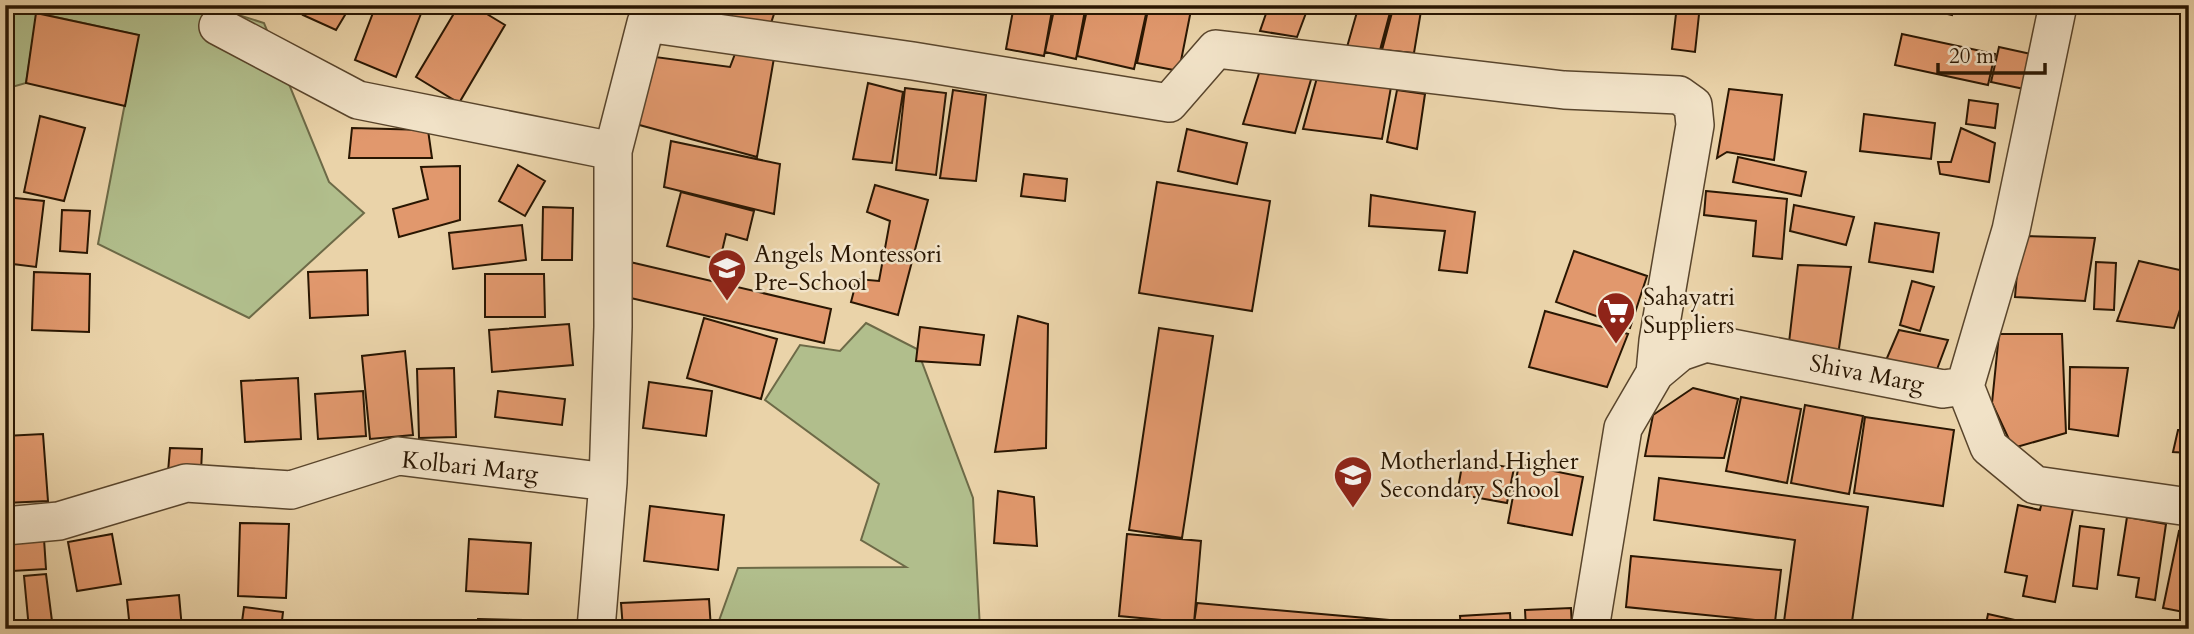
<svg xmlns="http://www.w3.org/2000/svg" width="2194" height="634" viewBox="0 0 2194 634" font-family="Cardo,serif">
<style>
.green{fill:#b1be8c;stroke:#6d6a47;stroke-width:2}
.building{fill:#e1986d;stroke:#291602;stroke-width:2}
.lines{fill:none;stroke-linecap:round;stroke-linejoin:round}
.minor-casing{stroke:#59452c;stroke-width:40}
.minor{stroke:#f1e2c7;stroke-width:37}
.labels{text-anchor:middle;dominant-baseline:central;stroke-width:5;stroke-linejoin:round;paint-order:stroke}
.poi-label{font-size:24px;fill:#291602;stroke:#f1e2c7;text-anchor:start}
.street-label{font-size:24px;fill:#291602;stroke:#f1e2c7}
</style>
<rect width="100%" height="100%" fill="#ead3a9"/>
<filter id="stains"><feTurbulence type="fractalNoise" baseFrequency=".00286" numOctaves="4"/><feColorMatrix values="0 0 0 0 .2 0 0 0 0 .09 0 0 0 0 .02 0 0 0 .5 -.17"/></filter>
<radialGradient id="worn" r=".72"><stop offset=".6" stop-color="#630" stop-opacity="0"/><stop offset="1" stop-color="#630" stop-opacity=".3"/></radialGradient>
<!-- green -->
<path class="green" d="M5,5H207L264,23L329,182L364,213L249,318L98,244L138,35L37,13L26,83L5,89Z
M866,323L917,349L973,498L980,629H716L738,568L906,567L861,540L879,484L765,400L800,345L840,351Z"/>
<!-- building -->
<path class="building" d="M310,5H351L336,30L303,15Z
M376,5L424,6L396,77L355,60Z
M459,5H472L505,25L459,103L416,77Z
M736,5H777L770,26L731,17Z
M1014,5H1053L1044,56L1006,49Z
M1055,5H1086L1076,59L1045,52Z
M1088,5H1148L1134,69L1077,56Z
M1149,5H1192L1179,71L1137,63Z
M1269,5H1309L1297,37L1260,31Z
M1359,5H1392L1380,50L1347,47Z
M1394,5H1422L1414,53L1382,50Z
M1677,5H1700L1695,52L1672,49Z
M1908,5H1954L1952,15Z
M2100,5H2162L2158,13Z
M36,13L139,35L125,106L26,83Z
M1902,34L1995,54L1988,85L1895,65Z
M738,46L775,52L757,157L632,123L648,56L730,67Z
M1999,47L2031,54L2024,89L1991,82Z
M1261,67L1313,73L1295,133L1243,124Z
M1318,74L1391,87L1382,139L1303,129Z
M868,83L903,92L892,163L853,159Z
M905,88L946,93L936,175L896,170Z
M1729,89L1782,95L1774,160L1727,152L1717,158Z
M953,90L986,95L976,181L940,178Z
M1397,90L1425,94L1417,149L1387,142Z
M1969,100L1998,104L1995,128L1966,124Z
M1864,114L1935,123L1931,159L1860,151Z
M40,116L85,128L64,201L24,192Z
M352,128L428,130L432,158H349Z
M1961,128L1995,143L1989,182L1940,174L1938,162H1951Z
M1187,129L1247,143L1237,184L1178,171Z
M671,141L780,164L774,214L664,187Z
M1738,157L1806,172L1801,196L1733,182Z
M518,165L545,181L525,216L499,201Z
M460,166V220L399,237L393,209L428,199L421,167Z
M1024,174L1067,179L1065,201L1021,196Z
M1157,182L1270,201L1252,311L1139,293Z
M875,185L928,200L898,315L851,302L857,279L879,281L890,221L867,212Z
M1706,191L1787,199L1782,259L1753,256L1756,221L1704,215Z
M681,192L754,211L747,240L726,234L720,260L667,246Z
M1371,195L1475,212L1467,273L1439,270L1445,231L1369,226Z
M5,197L44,201L36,267L5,263Z
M1794,205L1854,217L1846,245L1790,231Z
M543,207L573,208L572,260H542Z
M62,210L90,211L87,253L60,251Z
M1875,223L1939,233L1933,272L1869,262Z
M522,225L526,260L453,269L449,233Z
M2020,236L2095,238L2085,301L2015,297Z
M1574,251L1647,276L1630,328L1556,302Z
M2139,261L2189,272V282L2174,328L2117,321Z
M630,262L831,309L824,343L622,296Z
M2096,262L2116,263L2114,310L2094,309Z
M1798,265L1851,267L1838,355L1788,351Z
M367,270L368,315L310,318L308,272Z
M34,272L90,274L89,332L32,330Z
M485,274H544L545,317H485Z
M1912,281L1934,287L1920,331L1900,325Z
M1545,311L1628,334L1607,387L1529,367Z
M1018,316L1048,324L1046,448L995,452Z
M704,318L777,339L761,399L687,378Z
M569,324L573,365L492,372L489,330Z
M920,327L984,335L980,365L916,361Z
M1159,328L1213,336L1182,538L1129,530Z
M1899,330L1948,340L1933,380L1881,372Z
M1999,334H2062L2066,433L2013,448L1992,403Z
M405,351L413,435L370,439L362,356Z
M2182,365H2189V409H2181Z
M2070,367L2128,368L2118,436L2069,429Z
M454,368L456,437L419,438L417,369Z
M298,378L301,439L245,442L241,381Z
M649,382L712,391L706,436L643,428Z
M1693,388L1738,399L1724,458L1645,456L1653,415Z
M363,391L366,436L318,439L315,394Z
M498,391L565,399L562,425L495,417Z
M1741,397L1801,409L1787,483L1726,471Z
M1805,405L1863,416L1849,494L1791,483Z
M1865,417L1954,430L1943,506L1854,493Z
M2178,430L2189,431V453L2173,452Z
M43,434L48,501L5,503V436Z
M170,448L202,449L201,473L168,472Z
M1463,460L1514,468L1507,503L1457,494Z
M1519,464L1583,477L1572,535L1508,523Z
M1659,478L1868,507L1851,629H1783L1795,540L1654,520Z
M998,491L1034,497L1037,546L994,543Z
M2043,498L2074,504L2055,602L2023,596L2027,576L2005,572L2018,505L2040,510Z
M650,506L724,515L718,570L644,561Z
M2127,517L2166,524L2155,600L2136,597L2139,578L2118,575Z
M240,523L289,524L286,598L238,596Z
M2080,526L2104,529L2097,589L2073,586Z
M2179,531L2189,533V613L2163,608Z
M112,534L121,584L77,591L68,542Z
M1127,534L1201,541L1194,623L1119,616Z
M44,539L46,569L12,571L9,542Z
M469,539L531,543L528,594L466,591Z
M1631,556L1781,570L1775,622L1626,607Z
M46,574L53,629H29L24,576Z
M179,595L182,629H130L127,600Z
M709,599L711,629H623L621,603Z
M1197,603L1457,626V629H1229L1194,623Z
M244,607L283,612L281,629H241Z
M1571,608L1572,629H1526L1525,610Z
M1510,613L1511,629H1461L1460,616Z
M1988,614L2051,628L1985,629Z
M478,619L523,620L522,629H478Z"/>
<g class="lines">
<!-- minor casing -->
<g class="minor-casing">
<path id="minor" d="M646,23L913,61L1169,103L1216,49L1564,90L1679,95L1693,105L1695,125L1658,341L1655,373
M218,26L358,100L613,151
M1965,386L2011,230L2058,5
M1965,386L1989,447L2035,485L2189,507
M5,526L59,521L186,483L291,490L398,456L608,482
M596,629L608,482L613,327V151L646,23L658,5
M1590,629L1623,428L1655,373L1680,352L1706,343L1943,389L1965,386"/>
</g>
<!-- minor -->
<use href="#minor" class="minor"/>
</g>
<!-- icons -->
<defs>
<g id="school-pin" transform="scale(2.0125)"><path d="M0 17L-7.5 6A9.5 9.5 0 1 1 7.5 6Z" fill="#8f2418" stroke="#f1e2c7"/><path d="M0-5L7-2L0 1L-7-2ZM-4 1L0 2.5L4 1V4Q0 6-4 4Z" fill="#fff"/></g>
<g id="supermarket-pin" transform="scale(2.0125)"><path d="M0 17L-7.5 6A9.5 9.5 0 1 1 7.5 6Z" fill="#8f2418" stroke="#f1e2c7"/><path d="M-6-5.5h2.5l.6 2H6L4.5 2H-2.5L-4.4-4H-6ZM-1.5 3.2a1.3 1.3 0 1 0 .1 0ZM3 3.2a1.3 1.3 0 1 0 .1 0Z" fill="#fff"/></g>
</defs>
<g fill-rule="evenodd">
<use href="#school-pin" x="727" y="268"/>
<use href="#supermarket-pin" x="1616" y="311"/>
<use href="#school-pin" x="1353" y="475"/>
</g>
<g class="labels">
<!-- poi labels -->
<g class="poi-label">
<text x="754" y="254">Angels Montessori<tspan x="754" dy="28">Pre-School</tspan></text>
<text x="1643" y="297">Sahayatri<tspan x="1643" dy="28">Suppliers</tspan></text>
<text x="1380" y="461">Motherland Higher<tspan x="1380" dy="28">Secondary School</tspan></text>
</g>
<!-- street labels -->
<g class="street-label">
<text transform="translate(1867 374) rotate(11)">Shiva Marg</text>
<text transform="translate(470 467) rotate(6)">Kolbari Marg</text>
</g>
</g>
<!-- margin -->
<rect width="2194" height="634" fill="none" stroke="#ead3a9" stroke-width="28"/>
<rect x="7" y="7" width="2180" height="620" fill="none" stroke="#291602" stroke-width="3.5"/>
<rect x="14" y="14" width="2166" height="606" fill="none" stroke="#291602" stroke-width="2"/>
<!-- scale -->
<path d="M1938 63v10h107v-10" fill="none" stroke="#291602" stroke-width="3.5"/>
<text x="1949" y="63" font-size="21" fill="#291602" stroke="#f1e2c7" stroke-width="5" paint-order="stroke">20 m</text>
<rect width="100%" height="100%" filter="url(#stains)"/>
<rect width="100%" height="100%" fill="url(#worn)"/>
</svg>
